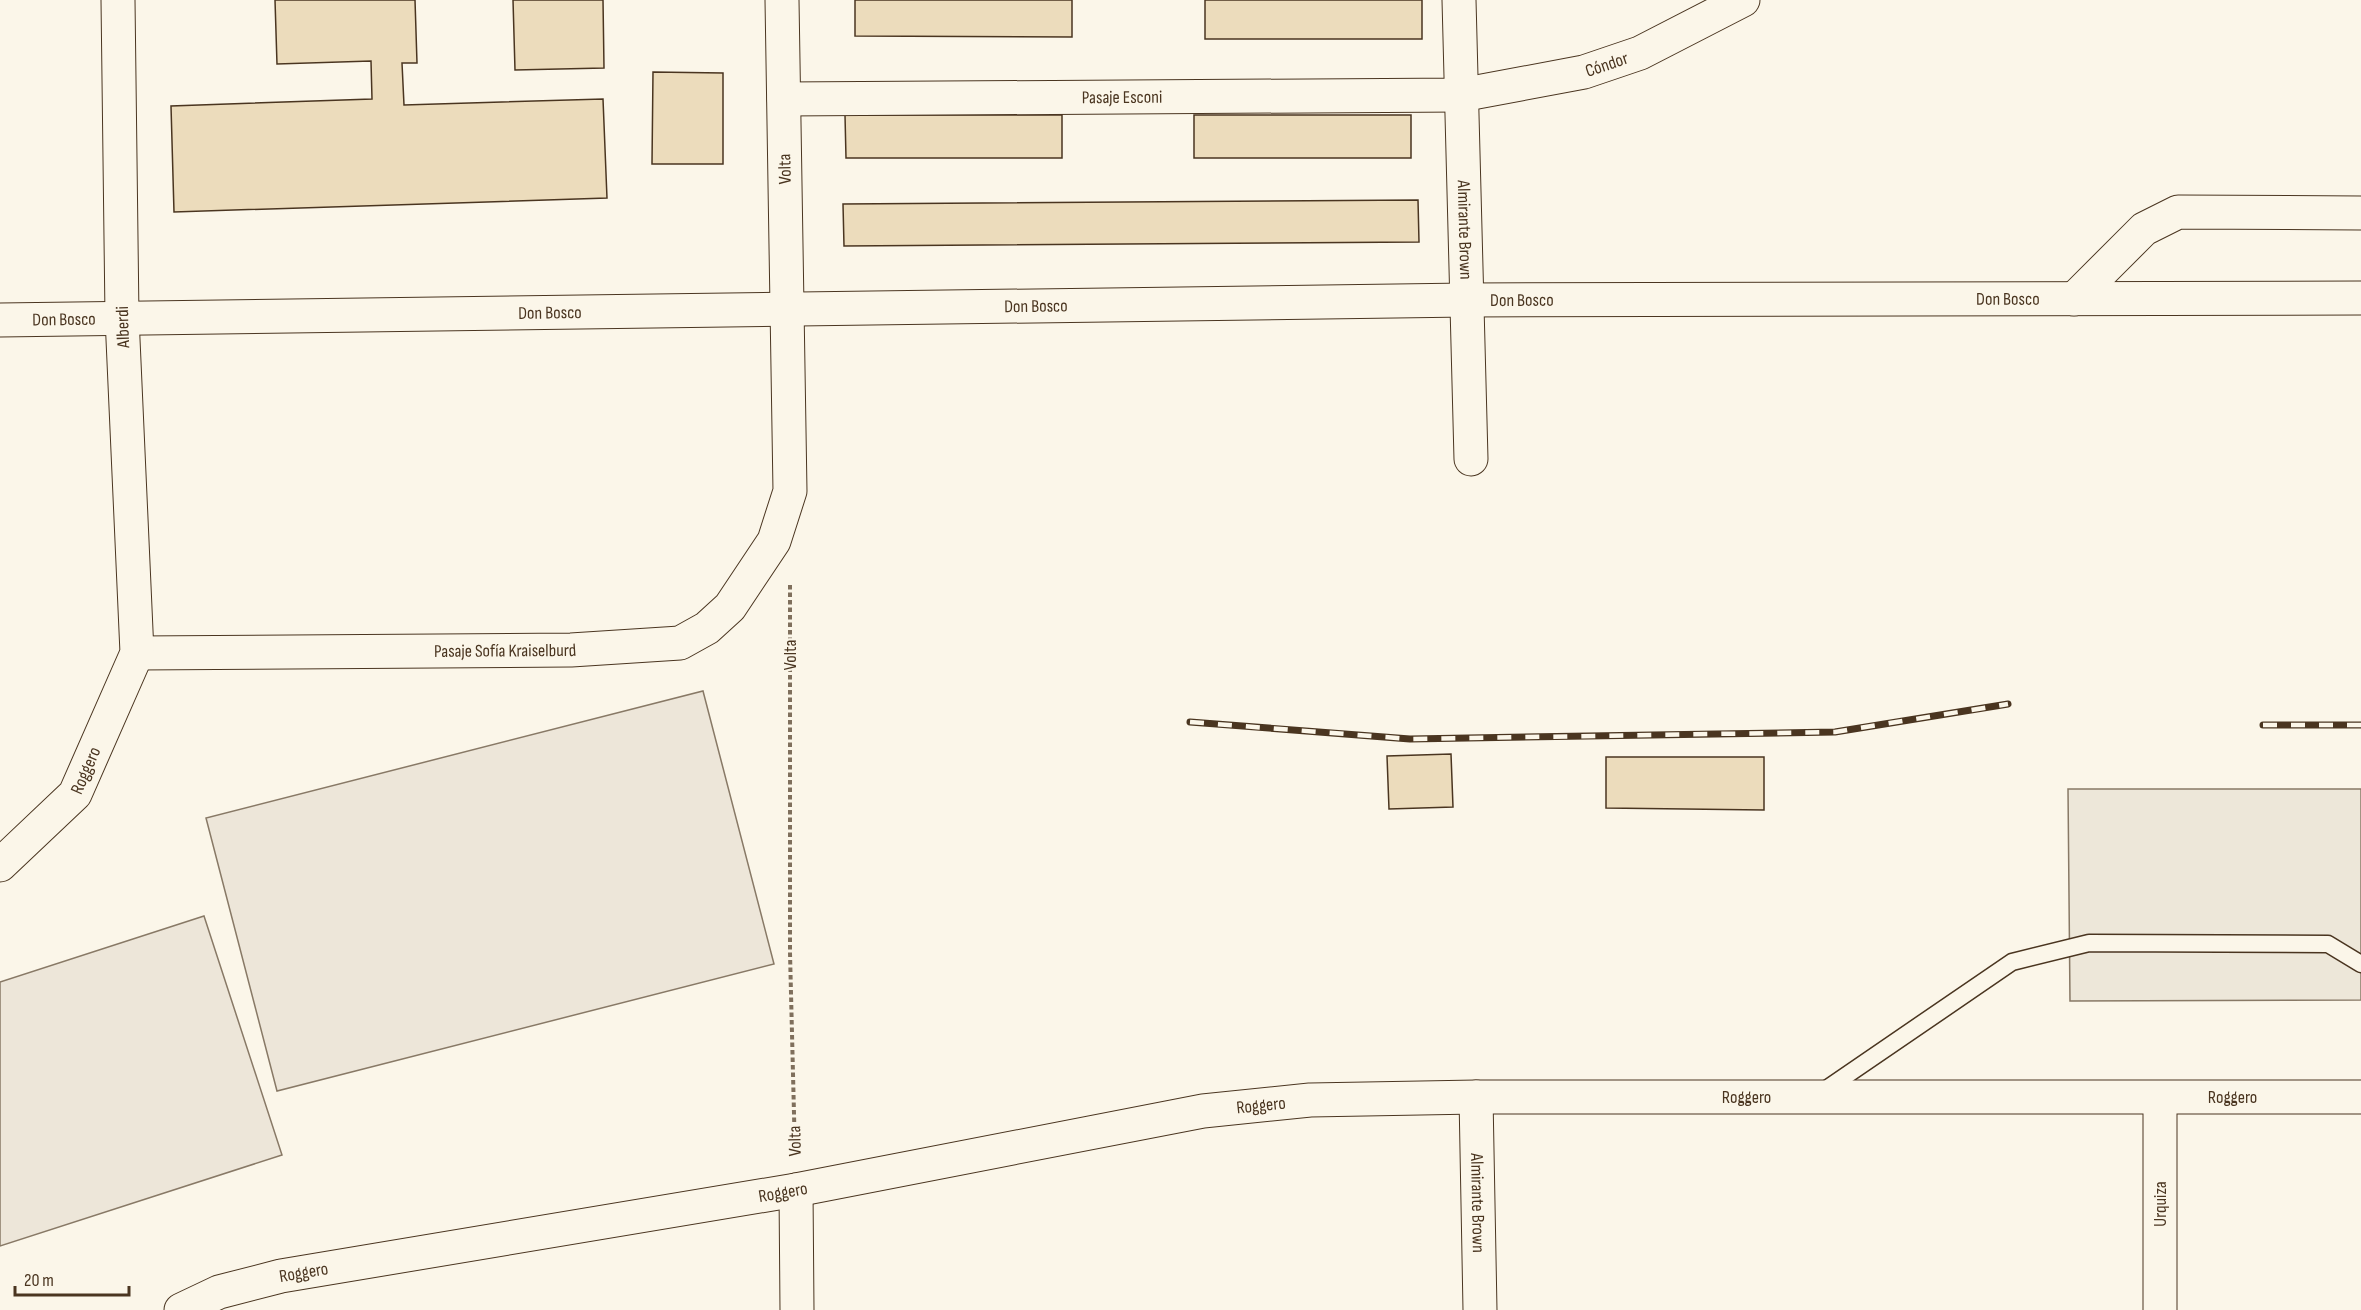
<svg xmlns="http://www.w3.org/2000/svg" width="2361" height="1310" viewBox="0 0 2361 1310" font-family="'Sofia Sans Condensed',sans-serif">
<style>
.green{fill:#ede6d9;stroke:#887966;stroke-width:1.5}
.parking{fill:#ede7d9;stroke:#887966;stroke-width:1.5}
.building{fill:#ecdcbc;stroke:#4a3520;stroke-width:1.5}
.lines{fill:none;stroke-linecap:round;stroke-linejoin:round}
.lane-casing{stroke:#4a3520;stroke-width:19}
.street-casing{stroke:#4a3520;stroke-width:35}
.secondary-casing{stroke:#4a3520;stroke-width:35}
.path{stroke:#7f6f5c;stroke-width:4;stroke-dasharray:4.5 3;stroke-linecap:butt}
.lane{stroke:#fbf6e9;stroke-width:16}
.street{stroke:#fbf6e9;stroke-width:33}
.secondary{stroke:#fbf6e9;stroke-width:33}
.rail-casing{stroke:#4a3520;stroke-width:7}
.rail{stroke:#fbf6e9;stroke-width:4.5;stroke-dasharray:14;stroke-linecap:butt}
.labels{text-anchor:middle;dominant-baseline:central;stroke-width:4.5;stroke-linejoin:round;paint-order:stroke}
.street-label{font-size:18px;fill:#4a3520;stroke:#fbf6e9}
</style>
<rect width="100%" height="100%" fill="#fbf6e9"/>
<!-- green -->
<path class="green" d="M703,691L774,964L277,1091L206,818Z
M204,916L282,1155L0,1246V982Z"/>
<!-- parking -->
<path class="parking" d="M2068,789H2361V1000L2070,1001Z"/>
<!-- building -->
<path class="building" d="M275,0H415L417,63H402L404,105L603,99L607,198L174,212L171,106L372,99L371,61L277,64Z
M513,0H603L604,68L515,70Z
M855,0H1072V37L855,36Z
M1205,0H1422V39H1205Z
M653,72L723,73V164H652Z
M845,115H1062V158H846Z
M1194,115H1411V158H1194Z
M1418,200L1419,242L844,246L843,204Z
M1451,754L1453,807L1389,809L1387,756Z
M1606,757H1764V810L1606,808Z"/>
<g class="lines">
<!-- lane casing -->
<g class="lane-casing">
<path id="lane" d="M1822,1092L2012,962L2089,943L2328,944L2361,964"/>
</g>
<!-- street casing -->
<g class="street-casing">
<g id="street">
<path id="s1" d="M1459,0L1471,459"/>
<path id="s2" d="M784,99L1461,95L1584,72L1640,53L1743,0"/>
<path d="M2074,299L2144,229L2178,212L2361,213"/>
<path id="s3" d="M137,653L571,650L680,643L707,628L730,607L774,541L790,491L782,0"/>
<path id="s4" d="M0,865L75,794L137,653L122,317L118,0"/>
<path id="s5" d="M1476,1097L1480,1310"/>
<path d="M2160,1099V1310"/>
<path d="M796,1190L797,1310"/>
<path id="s6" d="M181,1310L219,1292L281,1276L796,1190L1203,1111L1310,1100L1476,1097H2361"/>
</g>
</g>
<!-- secondary casing -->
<g class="secondary-casing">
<g id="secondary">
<path id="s7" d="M0,320L1467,300L2361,298"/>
</g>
</g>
<!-- path -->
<path class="path" d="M790,585V953L795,1154"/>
<!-- lane -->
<use href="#lane" class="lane"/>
<!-- street -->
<use href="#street" class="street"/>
<!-- secondary -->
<use href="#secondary" class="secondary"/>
<!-- rail casing -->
<g class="rail-casing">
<path id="rail" d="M1190,722L1410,739L1835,732L2008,704
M2263,725H2361"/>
</g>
<!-- rail -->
<use href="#rail" class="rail"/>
</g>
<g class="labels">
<!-- street labels -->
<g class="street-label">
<text stroke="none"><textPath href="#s2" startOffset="826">Cóndor</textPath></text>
<text stroke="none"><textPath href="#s2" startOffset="338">Pasaje Esconi</textPath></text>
<text transform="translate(785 169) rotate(-91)">Volta</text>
<text stroke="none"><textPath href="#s1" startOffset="230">Almirante Brown</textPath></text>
<text stroke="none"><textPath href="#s7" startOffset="2008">Don Bosco</textPath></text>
<text stroke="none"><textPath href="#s7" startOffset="1522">Don Bosco</textPath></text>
<text stroke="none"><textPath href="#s7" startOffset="1036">Don Bosco</textPath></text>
<text stroke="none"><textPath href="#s7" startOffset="550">Don Bosco</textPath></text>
<text stroke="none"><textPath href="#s7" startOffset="64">Don Bosco</textPath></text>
<text transform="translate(123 327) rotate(-92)">Alberdi</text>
<text stroke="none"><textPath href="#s3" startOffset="368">Pasaje Sofía Kraiselburd</textPath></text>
<text transform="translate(790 655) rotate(-90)">Volta</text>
<text stroke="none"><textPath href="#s4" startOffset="129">Roggero</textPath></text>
<text stroke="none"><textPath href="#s6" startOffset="1587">Roggero</textPath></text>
<text stroke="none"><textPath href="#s6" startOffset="2073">Roggero</textPath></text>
<text stroke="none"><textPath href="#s6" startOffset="1101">Roggero</textPath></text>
<text transform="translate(795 1141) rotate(-91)">Volta</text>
<text stroke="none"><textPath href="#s6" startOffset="615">Roggero</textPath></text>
<text stroke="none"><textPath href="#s5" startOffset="106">Almirante Brown</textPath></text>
<text transform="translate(2160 1204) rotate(-90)">Urquiza</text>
<text stroke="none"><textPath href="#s6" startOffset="129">Roggero</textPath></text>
</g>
</g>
<!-- scale -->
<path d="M15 1286v9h114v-9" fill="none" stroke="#4a3520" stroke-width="3"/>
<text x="24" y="1286" font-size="18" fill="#4a3520" stroke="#fbf6e9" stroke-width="4.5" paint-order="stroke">20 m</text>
</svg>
